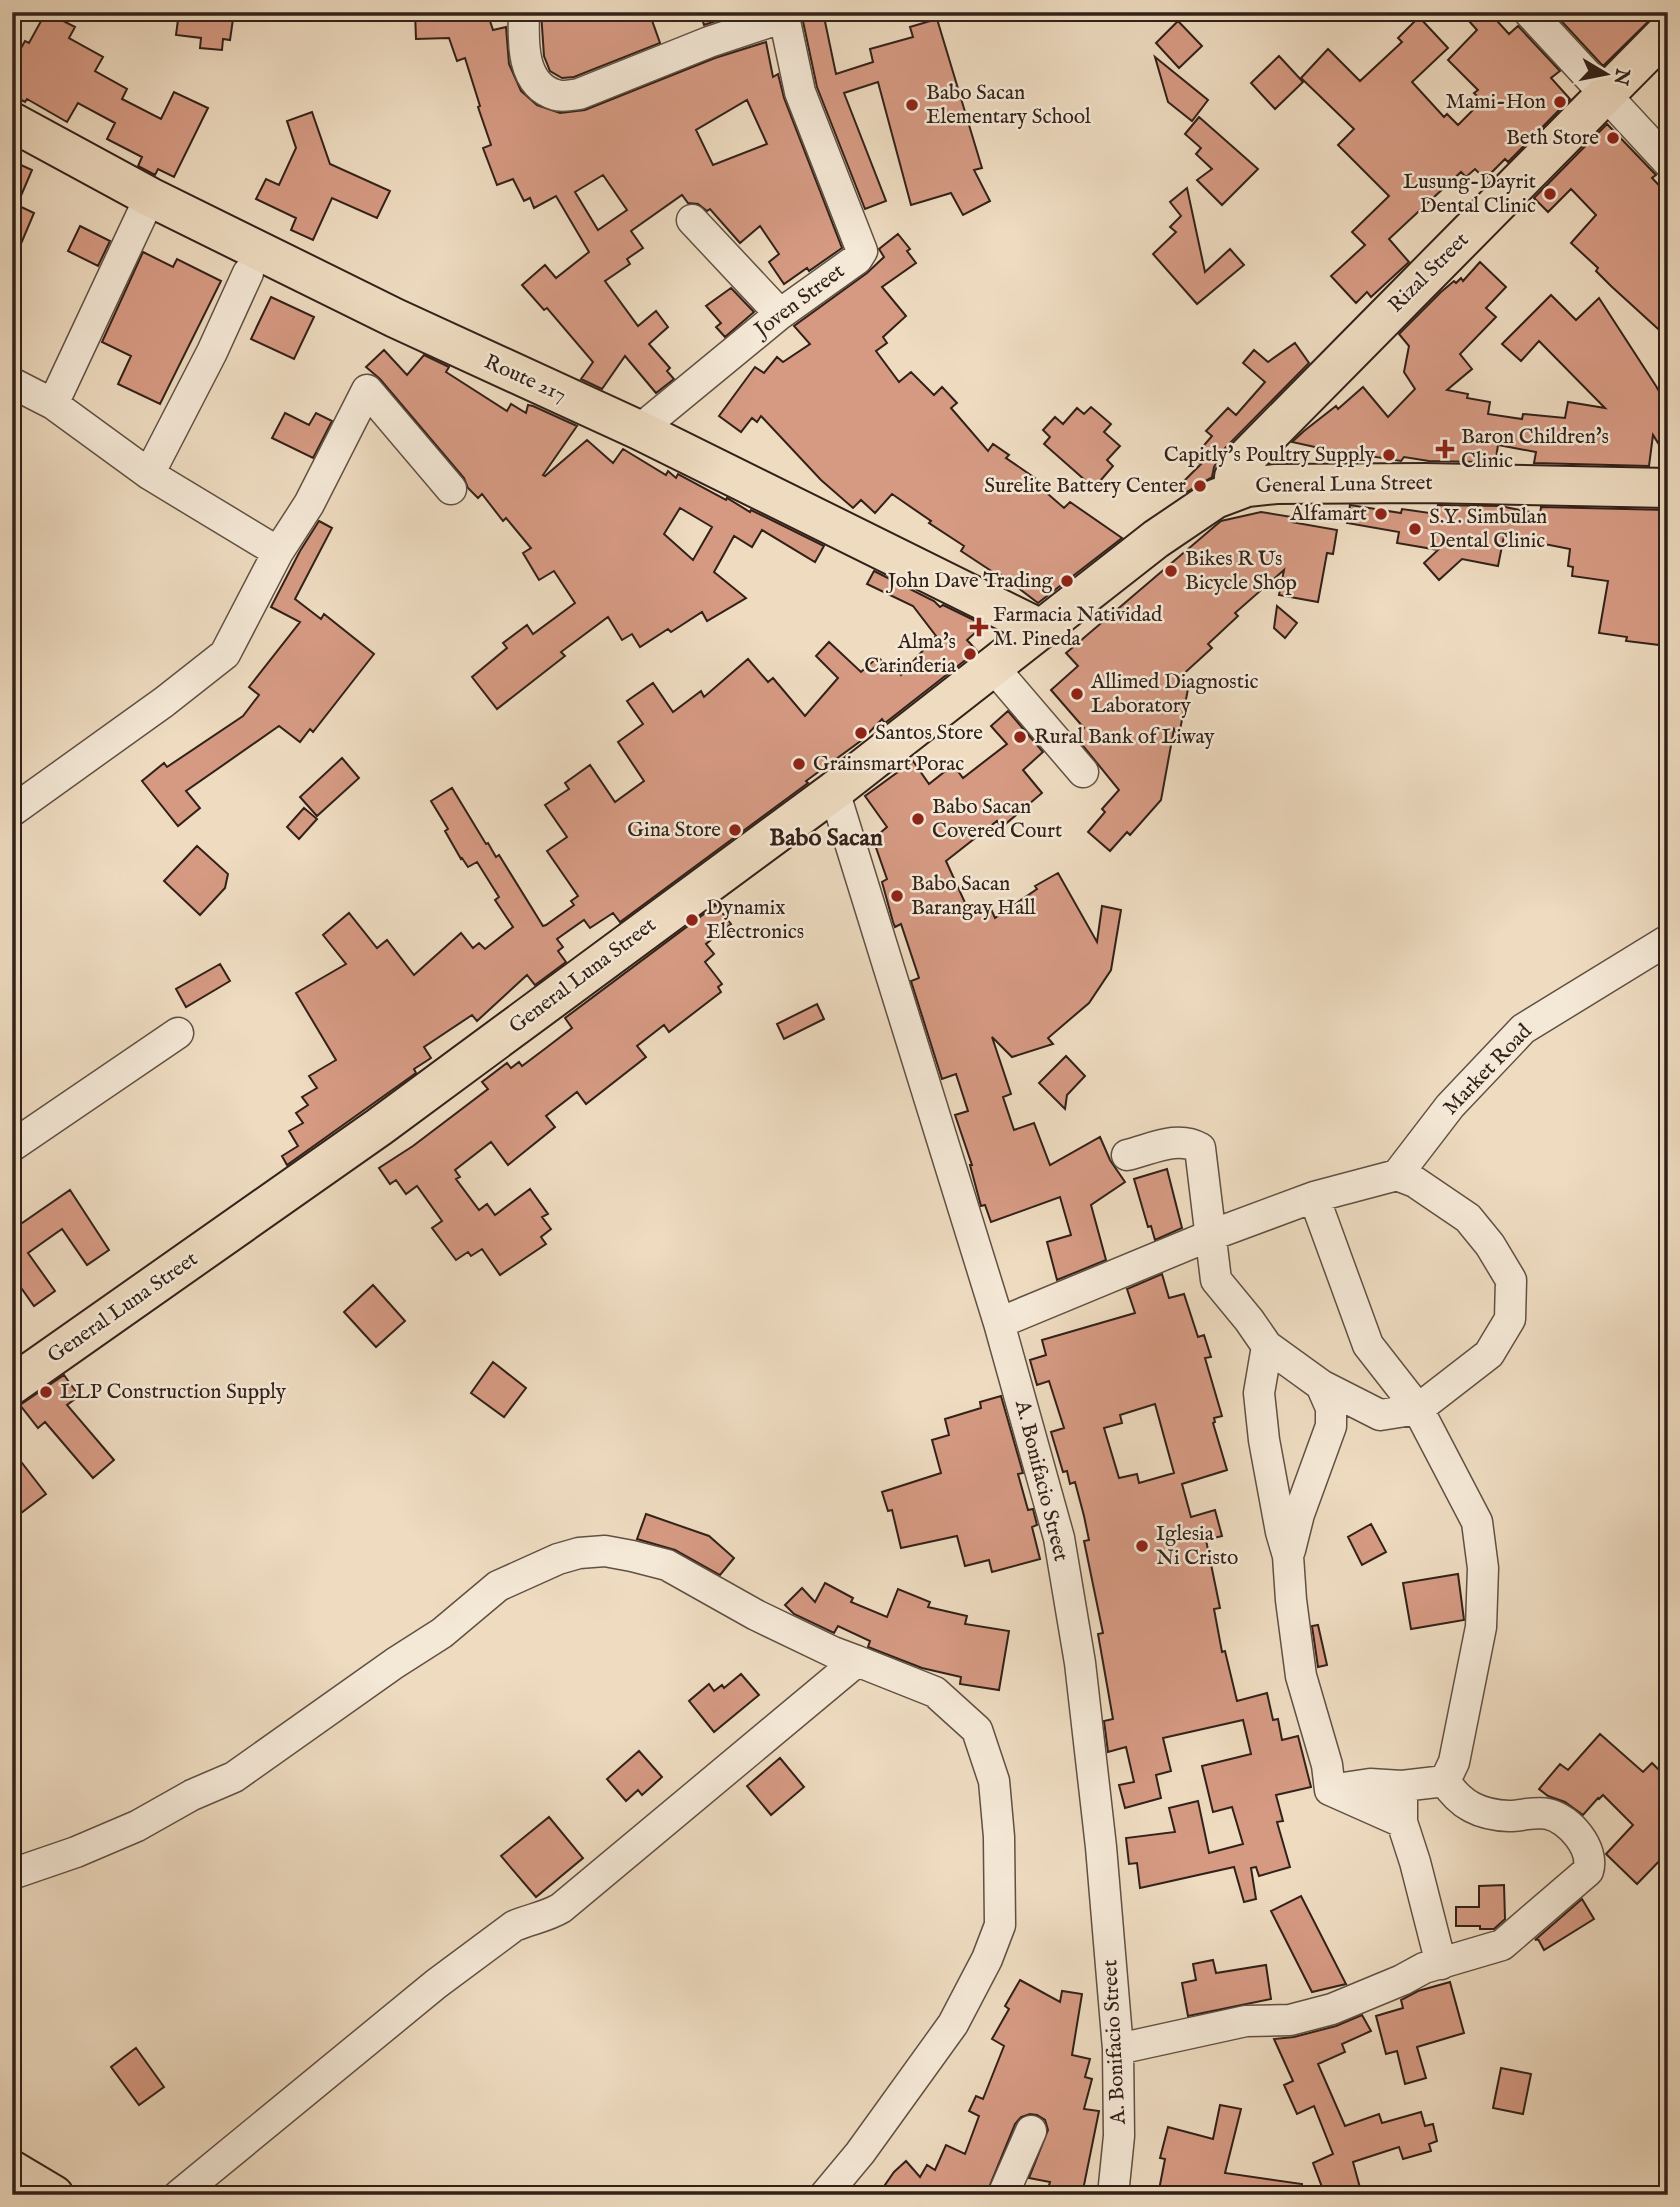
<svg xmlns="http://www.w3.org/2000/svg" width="1680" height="2207" viewBox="0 0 1680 2207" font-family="'IM FELL English',serif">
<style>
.building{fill:#d69a83;stroke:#322119;stroke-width:2;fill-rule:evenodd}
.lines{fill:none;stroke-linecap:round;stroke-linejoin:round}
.minor-casing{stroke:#615043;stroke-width:33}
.major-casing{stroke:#322119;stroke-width:42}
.minor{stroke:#f4e8d6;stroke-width:30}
.major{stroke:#eedbc0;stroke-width:38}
.poi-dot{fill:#8f2418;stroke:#f4e8d6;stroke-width:2.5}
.labels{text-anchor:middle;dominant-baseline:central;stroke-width:5;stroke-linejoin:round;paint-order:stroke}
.poi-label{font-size:21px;fill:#322119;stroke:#f4e8d6;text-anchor:start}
.street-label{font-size:21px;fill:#322119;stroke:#f4e8d6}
.quarter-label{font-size:24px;font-weight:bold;fill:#322119;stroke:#f4e8d6}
</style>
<rect width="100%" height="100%" fill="#eedbc0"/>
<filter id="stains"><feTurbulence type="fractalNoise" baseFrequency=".00286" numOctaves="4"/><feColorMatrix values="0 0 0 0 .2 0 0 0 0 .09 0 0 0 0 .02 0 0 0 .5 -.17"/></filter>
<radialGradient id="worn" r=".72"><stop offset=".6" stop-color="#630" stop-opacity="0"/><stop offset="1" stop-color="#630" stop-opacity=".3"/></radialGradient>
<!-- building -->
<path class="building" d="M46,12L75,27L69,38L103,57L95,71L127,89L122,99L161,119L174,92L208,108L174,177L158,169L155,175L138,166L142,157L107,139L115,123L78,103L67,122L27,99L25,102L12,95V64L25,41L29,43Z
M179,12H234L230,40L223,39L222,50L200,48L201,38L176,35Z
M415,12H487L493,30L506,27L509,64L521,91L537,105L560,113L585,110L715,58L766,42L773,77L778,74L784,98L842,248L809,271L807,268L784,284L769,262L779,254L760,226L740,243L710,209L707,211L698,204L688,203L682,195L631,231L643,248L627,259L630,264L605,281L638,326L656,311L668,327L649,344L670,368L667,371L674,379L656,393L625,356L602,389L581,379L593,362L547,308L544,310L522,285L545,265L556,278L589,252L556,196L534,208L530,198L524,201L513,179L497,185L483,148L491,145L478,107L480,106L465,58L457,61L449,38L416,39ZM747,100L767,144L713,165L696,130ZM603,175L627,210L598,230L575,192Z
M541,12H649L660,43L574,77L562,78L550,71L544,56Z
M700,12H743L704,25Z
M801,12H823L836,74L873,62L870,49L913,37L910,27L937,19L982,168L974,170L990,201L963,215L951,193L911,205L878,82L844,93L886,201L865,209L817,87Z
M1461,12H1489L1509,34L1518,26L1560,71L1551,78L1570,99L1508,162L1505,159L1485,179L1475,169L1466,177L1461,172L1389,239L1409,262L1371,297L1367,292L1356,303L1331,276L1365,245L1352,232L1389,196L1338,145L1354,129L1301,78L1328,49L1360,81L1402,42L1398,38L1419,17L1448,48L1412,82L1444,117L1447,114L1458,125L1482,101L1474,93L1478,90L1448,60L1477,30Z
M1553,12H1658L1603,66Z
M1178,21L1202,46L1179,68L1156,43Z
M1279,56L1303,82L1275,109L1251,83Z
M1155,57L1208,100L1192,121L1168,102Z
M312,112L330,164L390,191L377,218L332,198L313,240L291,230L296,218L256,199L266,179L279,185L296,148L287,121Z
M1199,117L1258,169L1222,205L1197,180L1212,169L1196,154L1201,148L1185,134Z
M1607,124L1656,175L1652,178L1668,195V338L1611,286L1596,271L1598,268L1571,243L1596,215L1571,189L1548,212L1534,198Z
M12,161L32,170L17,205L34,213L12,265Z
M1187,188L1205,272L1230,249L1244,265L1197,304L1153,254L1176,232L1170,227L1181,216L1170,202Z
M80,226L110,241L98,266L68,251Z
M898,234L910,249L907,251L916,263L882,287L906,316L883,337L887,343L876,351L899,382L911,372L934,395L942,387L957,403L951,408L988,451L993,444L1009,455L1006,458L1035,478L1033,481L1064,508L1070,502L1122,538L1038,603L997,572L996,574L961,551L964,546L929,523L931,521L892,494L875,513L861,500L853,508L821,480L761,416L757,422L752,418L741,432L719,416L755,367L764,373L777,357L783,362L810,344L794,326L867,273L884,257L879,249Z
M143,252L173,267L177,259L221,281L160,404L118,384L131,356L102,342Z
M1480,262L1506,287L1486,308L1496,317L1460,354L1472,369L1447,390L1468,394L1467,398L1490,402L1488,414L1522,419L1523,414L1565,418L1568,402L1605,408L1539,341L1521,361L1502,344L1551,295L1576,320L1599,298L1656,386L1668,407V459L1653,435L1649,466L1534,463L1536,452L1498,445L1496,458L1483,456L1481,462L1429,461L1404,457L1401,461L1357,454L1356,456L1292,442L1304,431L1336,406L1338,409L1363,387L1388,417L1415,389L1404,372L1409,346L1399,334L1441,292L1454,281L1456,283L1461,278L1463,281Z
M731,288L754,312L725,337L716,327L721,323L706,306Z
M271,297L314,317L294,359L251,339Z
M1295,343L1309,363L1225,448L1214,467L1212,477L1185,493L1178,487L1201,464L1193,458L1212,436L1206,431L1228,408L1236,415L1265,382L1243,363L1254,350L1268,362Z
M384,350L407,375L424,355L449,367L446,372L507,411L511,404L526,413L528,405L533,406L577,426L543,475L545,476L587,440L613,463L623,449L666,475L668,471L676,478L678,474L726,500L727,498L750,512L751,510L824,546L815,562L762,530L752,547L734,536L714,572L746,598L707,621L702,612L671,632L668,629L640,647L632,634L622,640L608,617L561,652L565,656L497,709L472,677L507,648L503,643L527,625L533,634L575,603L554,571L539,580L523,553L531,548L506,518L503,521L482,494L478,498L468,488L464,478L380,379L366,367ZM680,508L712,527L693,560L664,534Z
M1091,407L1111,424L1104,432L1120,446L1107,460L1113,466L1094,488L1044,444L1050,437L1043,430L1055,417L1063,424L1077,408L1084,414Z
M285,413L309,425L316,413L332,421L313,458L272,438Z
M1350,505L1401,513L1402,509L1436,514L1438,505L1500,506L1540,514L1541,507L1668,510V646L1626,641L1627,637L1599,633L1608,581L1572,576L1573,567L1568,566L1570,549L1504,536L1498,566L1462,559L1439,580L1424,563L1438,550L1397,543L1399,532L1347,523Z
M1261,512L1292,517L1291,522L1337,530L1333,554L1327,553L1318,602L1279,595L1284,570L1235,613L1238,616L1208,644L1212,648L1179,678L1188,689L1179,735L1174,729L1161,800L1130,835L1127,832L1110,851L1088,832L1105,812L1102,809L1119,790L1075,736L1084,728L1051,690L1078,666L1066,653L1215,526L1221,521Z
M319,521L332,528L295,599L321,619L324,614L374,654L313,732L310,729L300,742L279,726L186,791L200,808L178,826L142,781L164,763L167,767L243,716L259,695L249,687L300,622L271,607L300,551Z
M874,571L934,601L940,607L943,605L984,625L967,640L977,651L885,723L882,719L862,740L806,781L808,783L620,922L613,913L590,928L584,920L557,939L563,947L558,951L566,962L535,985L527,975L477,1021L472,1015L424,1047L431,1058L414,1069L416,1073L287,1165L282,1156L298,1146L289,1131L303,1123L296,1113L308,1105L302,1097L317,1088L309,1076L336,1060L296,993L346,964L323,935L349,913L377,948L387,940L414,975L461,933L473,948L479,943L485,949L513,927L495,900L499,897L477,862L468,867L462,858L461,859L445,831L448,829L431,801L452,788L486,844L488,843L496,857L499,855L543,926L546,925L574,905L571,901L578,896L547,851L567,837L545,805L569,789L565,783L590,765L615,802L644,781L618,742L643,724L627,701L653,683L673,712L701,691L704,697L748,659L768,682L773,678L805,716L838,678L816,656L829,642L861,672L878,657L886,666L890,662L901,675L936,636L913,606L867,584Z
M1277,606L1297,623L1285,638L1274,628Z
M1008,711L1043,752L1023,770L1042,793L1002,827L997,821L946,861L971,916L991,909L995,918L1037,889L1035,886L1058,873L1097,942L1102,906L1121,910L1111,970L1089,1003L1048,1038L1053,1044L1012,1057L992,1037L1011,1094L1003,1097L1014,1130L1034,1123L1050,1165L1100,1137L1110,1160L1125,1182L1091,1205L1106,1260L1057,1280L1047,1242L1071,1235L1060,1197L991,1222L985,1205L981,1206L970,1165H972L955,1115L968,1111L956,1074L942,1079L911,981L919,978L901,924L895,927L893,922L882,882L887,879L873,839L887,827L865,796L913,761L929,784L953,765L963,778L1007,744L991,726Z
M342,758L359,778L317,816L300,797Z
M304,808L317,819L299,839L287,827Z
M197,846L228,874L225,888L200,915L164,881Z
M716,905L731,924L706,944L714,954L705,962L722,984L718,987L721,992L669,1032L664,1025L637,1046L646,1057L586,1104L577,1092L546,1116L555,1127L508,1165L491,1142L455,1170L460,1177L456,1179L479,1210L487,1204L495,1215L530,1189L548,1214L542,1217L551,1229L541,1237L546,1244L500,1275L482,1249L471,1256L468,1252L456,1260L432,1228L442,1221L417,1186L406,1194L396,1180L390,1184L379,1168L413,1146L488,1089L482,1082L507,1063L511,1068L519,1062L522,1066L546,1048L572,1028L565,1018Z
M220,964L230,981L186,1007L176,989Z
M817,1004L824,1019L784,1039L777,1024Z
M1066,1056L1085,1076L1067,1095L1065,1109L1039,1083Z
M1167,1169L1182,1228L1155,1240L1151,1226L1148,1227L1134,1179Z
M70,1190L109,1250L87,1265L62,1229L28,1253L55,1291L34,1306L12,1275V1230Z
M1162,1274L1169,1298L1184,1294L1198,1337L1204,1335L1211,1357L1205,1358L1222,1416L1214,1418L1215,1422L1213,1423L1227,1470L1182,1484L1191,1517L1215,1510L1222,1536L1206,1540L1220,1608L1214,1609L1222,1652L1225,1651L1237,1701L1267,1693L1273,1720L1278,1719L1282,1740L1298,1736L1311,1787L1276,1795L1283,1821L1277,1822L1290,1867L1259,1876L1256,1867L1251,1868L1256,1899L1244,1902L1234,1867L1140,1888L1137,1863L1129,1864L1126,1838L1175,1832L1169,1808L1198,1801L1209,1853L1243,1844L1232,1807L1213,1812L1202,1766L1251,1754L1243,1720L1163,1738L1171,1771L1156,1775L1161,1798L1125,1808L1119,1785L1134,1782L1126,1747L1108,1752L1104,1721L1113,1719L1098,1634L1103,1633L1084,1541L1089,1540L1084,1516L1075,1482L1070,1484L1067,1471L1063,1472L1051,1432L1064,1428L1049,1381L1037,1385L1030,1360L1046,1355L1042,1340L1135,1313L1127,1289ZM1155,1404L1174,1473L1139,1483L1137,1474L1119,1478L1104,1428L1122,1423L1120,1415Z
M373,1285L405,1321L376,1347L344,1312Z
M493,1362L526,1388L504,1417L471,1393Z
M64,1375L79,1396L67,1405L114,1460L93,1478L45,1422L38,1428L20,1405Z
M1001,1396L1023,1473L1018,1474L1028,1510L1033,1509L1037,1525L1032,1527L1040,1559L992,1572L989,1560L965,1566L957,1536L901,1548L892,1510L888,1511L882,1492L941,1473L932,1440L949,1435L945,1419L981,1408L980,1402Z
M12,1450L46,1494L12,1520Z
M646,1514L709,1536L734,1558L720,1575L675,1550L637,1539Z
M1371,1524L1386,1552L1362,1565L1348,1537Z
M1458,1574L1464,1620L1411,1629L1403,1583Z
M825,1583L853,1598L851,1602L887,1617L898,1589L930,1602L928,1607L967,1616L965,1624L1009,1631L999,1690L960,1684L961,1677L922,1668L868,1647L870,1641L838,1626L834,1633L794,1614L785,1605L802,1588L815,1602Z
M1318,1625L1327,1665L1318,1667L1312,1626Z
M741,1674L759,1695L714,1732L689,1701L709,1684L714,1691L722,1685L724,1688Z
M1600,1734L1643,1772L1652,1763L1668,1779V1852L1637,1884L1606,1854L1633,1825L1603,1795L1599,1799L1598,1798L1583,1815L1565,1802L1548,1796L1539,1789L1560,1764L1568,1770Z
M639,1751L662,1777L642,1795L638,1790L626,1801L607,1779Z
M780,1758L804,1787L771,1815L747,1786Z
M549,1817L583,1858L536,1897L501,1856Z
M1504,1885L1505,1919L1494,1929H1480V1926H1456V1907H1479V1886Z
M1301,1896L1346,1984L1312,1992L1271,1911Z
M1582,1899L1594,1919L1544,1950L1538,1939L1535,1940Z
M1213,1960L1216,1973L1266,1965L1271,1999L1188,2016L1182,1983L1196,1980L1193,1964Z
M1020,1980L1060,2002L1062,1991L1082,1994L1072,2055L1090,2059L1085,2077L1092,2079L1084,2109L1099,2111L1082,2195H1046L1050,2182L1029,2178L1048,2130L1045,2120L1037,2115L1030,2114L1021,2117L1015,2124L986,2195H878L894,2172L906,2161L920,2177L927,2165L935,2170L946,2145L965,2154L979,2116L969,2111L976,2096L983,2099L1004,2046L992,2039L1009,2009L1005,2006Z
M1450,1982L1464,2033L1417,2047L1426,2078L1405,2084L1397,2051L1386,2054L1376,2016L1403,2008L1401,2000L1418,1991Z
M1362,2015L1371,2031L1342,2044L1345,2052L1318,2064L1345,2126L1379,2114L1382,2123L1421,2112L1425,2126L1433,2124L1437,2141L1429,2144L1431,2151L1403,2159L1399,2147L1353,2162L1362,2195H1325L1313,2163L1333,2154L1314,2106L1297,2114L1284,2085L1293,2081L1274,2039L1294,2037L1336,2026Z
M136,2048L164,2087L139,2105L111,2067Z
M1501,2068L1531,2074L1523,2114L1493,2108Z
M1220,2105L1241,2109L1225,2173L1302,2184L1301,2195H1158L1165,2159L1160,2158L1168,2127L1213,2139Z"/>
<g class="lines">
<!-- minor casing -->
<g class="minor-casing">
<path id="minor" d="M524,12C523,41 521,85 556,95C562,97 572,95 579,94L709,42L784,17
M1529,12L1668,162
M692,220L780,314
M12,383L53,404L149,474L278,552L309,504L367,390L451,489
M53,404L150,197
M639,430L780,314L857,259L862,251L800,92L783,12
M149,474L212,352L248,273
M993,667L1083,772
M834,791L999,1323L1059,1538L1080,1663L1101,1847L1118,2049L1119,2136L1113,2195
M12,811L164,702L225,654L278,552
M12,1146L178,1033
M1127,1155C1152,1149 1177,1135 1200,1148L1216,1280L1249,1320L1267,1346L1321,1385L1380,1415L1418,1409L1368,1345L1314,1197
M1397,1175L1450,1106L1523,1029L1668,940
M999,1323L1209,1236L1314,1197L1397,1175L1415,1182L1468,1218L1490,1245L1511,1280L1510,1319L1489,1354L1418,1409L1477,1522L1483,1568L1481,1627L1454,1762L1445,1781C1460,1805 1480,1815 1509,1816C1522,1816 1535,1811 1548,1814C1570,1819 1595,1849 1588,1871L1502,1945L1424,1968L1402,1980L1332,2009L1290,2020L1246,2021L1118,2049
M1267,1346L1259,1393L1264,1440L1281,1532L1288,1556L1291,1600L1301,1676L1327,1765L1330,1790L1402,1822
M1290,1550L1299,1514L1331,1426V1408L1321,1385
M1330,1790L1370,1784L1402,1786
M12,1874L76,1852L137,1826L192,1795L234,1777L395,1663L442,1633L498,1586L558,1559L579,1553L605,1551L632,1556L667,1565L756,1615L833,1652L857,1661
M1441,1964L1415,1862L1402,1822V1786L1445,1781
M179,2195L436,1984L514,1926C530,1919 546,1917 561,1908L857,1661L935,1692L977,1730L994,1781L999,1837L1000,1925L987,1959L953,2024L860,2153L825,2195
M1003,2195L1031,2131"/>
</g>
<!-- major casing -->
<g class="major-casing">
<path id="major" d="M12,122L150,197L395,318L639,430L1041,629
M1233,491L1234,477L1241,463L1668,31
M12,1385L379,1127L834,791L1156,539L1215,499L1247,487L1276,484L1424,483L1668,488
M12,2170L54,2195"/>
</g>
<!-- minor -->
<use href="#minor" class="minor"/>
<!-- major -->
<use href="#major" class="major"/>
</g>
<!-- markers -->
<g class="poi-dot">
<circle cx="1560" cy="102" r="7"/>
<circle cx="912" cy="105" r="7"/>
<circle cx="1613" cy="138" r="7"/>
<circle cx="1550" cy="194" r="7"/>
<path d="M1441.5 438.5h7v7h7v7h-7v7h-7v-7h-7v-7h7z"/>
<circle cx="1389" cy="455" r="7"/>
<circle cx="1200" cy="486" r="7"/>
<circle cx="1381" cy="514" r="7"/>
<circle cx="1415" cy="529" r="7"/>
<circle cx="1171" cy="571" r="7"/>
<circle cx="1067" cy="581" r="7"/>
<path d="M975.5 616.5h7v7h7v7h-7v7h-7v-7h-7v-7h7z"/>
<circle cx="970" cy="654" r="7"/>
<circle cx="1077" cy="694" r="7"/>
<circle cx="861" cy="733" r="7"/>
<circle cx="1020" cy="737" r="7"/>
<circle cx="799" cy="764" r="7"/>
<circle cx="918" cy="819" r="7"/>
<circle cx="735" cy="830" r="7"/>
<circle cx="897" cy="896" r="7"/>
<circle cx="692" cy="920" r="7"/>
<circle cx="46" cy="1392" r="7"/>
<circle cx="1142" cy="1546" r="7"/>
</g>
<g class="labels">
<!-- poi labels -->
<g class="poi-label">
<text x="926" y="93">Babo Sacan<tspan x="926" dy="24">Elementary School</tspan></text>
<text x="1546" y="102" text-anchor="end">Mami-Hon</text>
<text x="1599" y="138" text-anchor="end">Beth Store</text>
<text x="1536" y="182" text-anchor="end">Lusung-Dayrit<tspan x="1536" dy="24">Dental Clinic</tspan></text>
<text x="1461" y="437">Baron Children's<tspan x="1461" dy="24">Clinic</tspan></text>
<text x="1375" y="455" text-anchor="end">Capitly's Poultry Supply</text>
<text x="1186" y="486" text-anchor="end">Surelite Battery Center</text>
<text x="1367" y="514" text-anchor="end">Alfamart</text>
<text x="1429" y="517">S.Y. Simbulan<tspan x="1429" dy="24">Dental Clinic</tspan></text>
<text x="1185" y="559">Bikes R Us<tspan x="1185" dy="24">Bicycle Shop</tspan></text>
<text x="1053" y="581" text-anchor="end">John Dave Trading</text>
<text x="993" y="615">Farmacia Natividad<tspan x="993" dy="24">M. Pineda</tspan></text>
<text x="956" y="642" text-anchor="end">Alma's<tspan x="956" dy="24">Carinderia</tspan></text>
<text x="1091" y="682">Allimed Diagnostic<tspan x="1091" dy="24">Laboratory</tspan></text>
<text x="875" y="733">Santos Store</text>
<text x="1034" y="737">Rural Bank of Liway</text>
<text x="813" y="764">Grainsmart Porac</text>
<text x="932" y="807">Babo Sacan<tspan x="932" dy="24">Covered Court</tspan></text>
<text x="721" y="830" text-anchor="end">Gina Store</text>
<text x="911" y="884">Babo Sacan<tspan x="911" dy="24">Barangay Hall</tspan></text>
<text x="706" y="908">Dynamix<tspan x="706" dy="24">Electronics</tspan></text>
<text x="60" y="1392">LLP Construction Supply</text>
<text x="1156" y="1534">Iglesia<tspan x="1156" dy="24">Ni Cristo</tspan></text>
</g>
<!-- street labels -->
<g class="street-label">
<text transform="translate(1429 273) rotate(-45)">Rizal Street</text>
<text transform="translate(800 301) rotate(-37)">Joven Street</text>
<text transform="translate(525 379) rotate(24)">Route 217</text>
<text transform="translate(1344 485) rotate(-1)">General Luna Street</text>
<text transform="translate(583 976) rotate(-37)">General Luna Street</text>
<text transform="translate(1488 1070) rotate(-46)">Market Road</text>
<text transform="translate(123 1308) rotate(-35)">General Luna Street</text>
<text transform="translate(1041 1481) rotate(76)">A. Bonifacio Street</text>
<text transform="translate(1115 2042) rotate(-93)">A. Bonifacio Street</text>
</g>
<!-- quarter labels -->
<g class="quarter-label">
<text x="826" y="838">Babo Sacan</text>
</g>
</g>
<!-- margin -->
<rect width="1680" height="2207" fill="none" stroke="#eedbc0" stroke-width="42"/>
<rect x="14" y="14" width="1652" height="2179" fill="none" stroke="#322119" stroke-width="3.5"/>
<rect x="21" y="21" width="1638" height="2165" fill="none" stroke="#322119" stroke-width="2"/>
<!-- north arrow -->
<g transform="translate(1606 74) rotate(100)" stroke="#f4e8d6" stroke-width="5" paint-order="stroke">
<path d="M0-5L12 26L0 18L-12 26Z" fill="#322119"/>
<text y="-10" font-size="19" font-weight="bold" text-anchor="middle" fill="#322119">N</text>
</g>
<rect width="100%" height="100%" filter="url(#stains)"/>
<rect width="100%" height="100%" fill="url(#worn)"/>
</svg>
